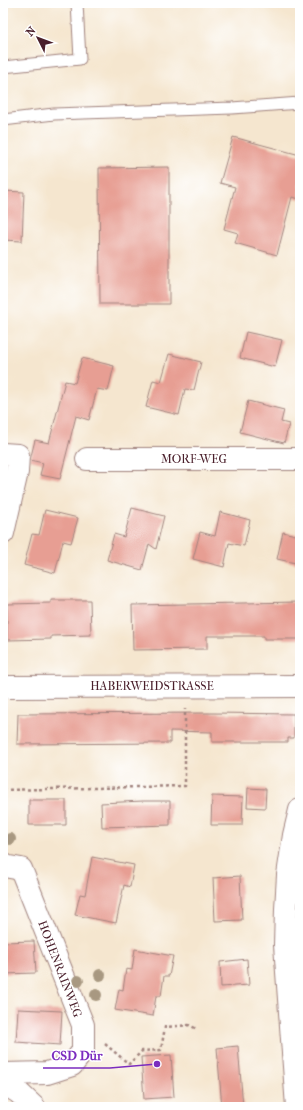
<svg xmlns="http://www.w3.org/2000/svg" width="303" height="1110" viewBox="0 0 303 1110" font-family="'IM FELL French Canon',serif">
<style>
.building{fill:#e79e93}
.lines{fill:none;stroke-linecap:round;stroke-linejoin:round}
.service-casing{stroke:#a0827d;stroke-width:13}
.minor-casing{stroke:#a0827d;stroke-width:24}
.path{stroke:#a0827d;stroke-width:2.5;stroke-dasharray:3 3;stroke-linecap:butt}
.service{stroke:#fff;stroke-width:11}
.minor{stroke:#fff;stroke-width:22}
.tree{fill:#a89881}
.labels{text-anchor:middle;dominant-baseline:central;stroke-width:3;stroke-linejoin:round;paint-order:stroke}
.street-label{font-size:12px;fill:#4a1f2b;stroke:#fff}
.leader{fill:none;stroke:#7b2cbf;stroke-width:1.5}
.callout-dot{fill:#7b2cbf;stroke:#fff;stroke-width:1.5}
.callout-label{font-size:13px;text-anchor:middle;font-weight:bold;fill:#7b2cbf;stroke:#fff;stroke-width:3;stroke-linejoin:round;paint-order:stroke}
</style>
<rect width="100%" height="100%" fill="#fff"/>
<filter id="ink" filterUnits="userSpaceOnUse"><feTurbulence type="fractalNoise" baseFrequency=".025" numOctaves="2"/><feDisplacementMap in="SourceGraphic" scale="8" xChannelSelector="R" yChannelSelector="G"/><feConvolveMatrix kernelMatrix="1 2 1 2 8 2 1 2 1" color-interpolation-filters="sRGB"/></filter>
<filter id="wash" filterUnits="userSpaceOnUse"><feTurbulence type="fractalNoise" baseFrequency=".012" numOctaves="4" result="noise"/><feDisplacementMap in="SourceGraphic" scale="16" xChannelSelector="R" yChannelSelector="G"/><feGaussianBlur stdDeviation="0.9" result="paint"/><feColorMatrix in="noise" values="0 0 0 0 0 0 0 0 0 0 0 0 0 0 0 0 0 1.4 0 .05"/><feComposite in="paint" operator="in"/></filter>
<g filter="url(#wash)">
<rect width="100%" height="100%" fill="#f5e6cf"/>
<g id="blocks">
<!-- building -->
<path class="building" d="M233,137L300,155V199L292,197L277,255L235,243L238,233L224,229L235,187L220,183Z
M169,167V304H100L99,168Z
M3,191L24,192L22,241L3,240Z
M246,332L282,340L275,367L240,358Z
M169,354L201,362L194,390L185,389L179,415L146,407L153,380L161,382Z
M82,358L114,366L108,391L97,389L89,420L76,416L60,479L40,475L43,463L30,460L35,440L49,443L65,381L75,383Z
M248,401L284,410L281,422L289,424L284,443L240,432Z
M132,508L164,516L156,549L149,544L142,570L107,560L114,534L124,537Z
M45,510L78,518L71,543L63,541L55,573L24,565L32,534L39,535Z
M220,512L250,520L244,546L229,543L224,567L193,559L200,532L215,536Z
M283,532L300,536V564L277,559Z
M51,600H90L91,635L51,636V639L7,640V604L51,603Z
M300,602V639H264V636H207V649L133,650L132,605Z
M212,713L294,714V738H288V742H212V732L170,731V743L17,744L18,714Z
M248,788L266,789L265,808L247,807Z
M212,796L243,797L242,825H211Z
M29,800H66V825H29Z
M143,801H170V825L102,827L101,803Z
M92,857L134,865L130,887L124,885L116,923L75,915L80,894L85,895Z
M240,876L242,920L215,921L213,878Z
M34,941L36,973L3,974V942Z
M135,949L173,956L169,976H164L161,996H156L153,1016L115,1010L119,989L123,990L126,969L132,970Z
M247,959L249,985L221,987L220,962Z
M18,1009L62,1011L60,1045L16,1042Z
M238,1046L243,1107H222L217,1048Z
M171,1055L174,1097L144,1099L141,1057Z"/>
</g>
</g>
<g filter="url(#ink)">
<use href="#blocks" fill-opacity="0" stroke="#a0827d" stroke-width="1"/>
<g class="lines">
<!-- service casing -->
<g class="service-casing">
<path id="service" d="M3,67L80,59L77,3
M3,120L54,114L232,108L300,103"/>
</g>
<!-- minor casing -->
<g class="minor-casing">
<path id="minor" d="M3,454L18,455L17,472L3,533
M87,459H300
M3,687L300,686
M3,864L4,866L21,869L83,1025V1051L72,1065L47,1073L3,1074
M3,1083L18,1092L34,1107
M297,1107L285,945L286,909L288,875L294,835L300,810"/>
</g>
<!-- path -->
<path class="path" d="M3,790L185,786V709
M105,1044L129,1064L142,1051L161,1050L165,1027L189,1025L197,1029"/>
<!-- service -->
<use href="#service" class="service"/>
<!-- minor -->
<use href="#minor" class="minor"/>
</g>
<!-- trees -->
<g class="tree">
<circle cx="10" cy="839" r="6"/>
<circle cx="100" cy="975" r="6"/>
<circle cx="78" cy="981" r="6"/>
<circle cx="96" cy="995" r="6"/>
</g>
</g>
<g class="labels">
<!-- street labels -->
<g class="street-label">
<text x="194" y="459">MORF-WEG</text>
<text x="152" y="686">HABERWEIDSTRASSE</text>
<text transform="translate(60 969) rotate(69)">HOHENRAINWEG</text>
</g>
</g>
<!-- callouts -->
<path class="leader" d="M157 1064L110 1068H43"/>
<circle class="callout-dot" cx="157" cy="1064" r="4"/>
<g class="callout-label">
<text x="77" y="1060">CSD Dür</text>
</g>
<!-- margin -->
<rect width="303" height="1110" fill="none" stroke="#fff" stroke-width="16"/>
<!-- north arrow -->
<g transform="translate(38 38) rotate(312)" stroke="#ffffff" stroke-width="3" paint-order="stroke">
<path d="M0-3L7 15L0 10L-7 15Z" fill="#4a1f2b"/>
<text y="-6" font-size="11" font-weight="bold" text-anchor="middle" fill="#4a1f2b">N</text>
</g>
</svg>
